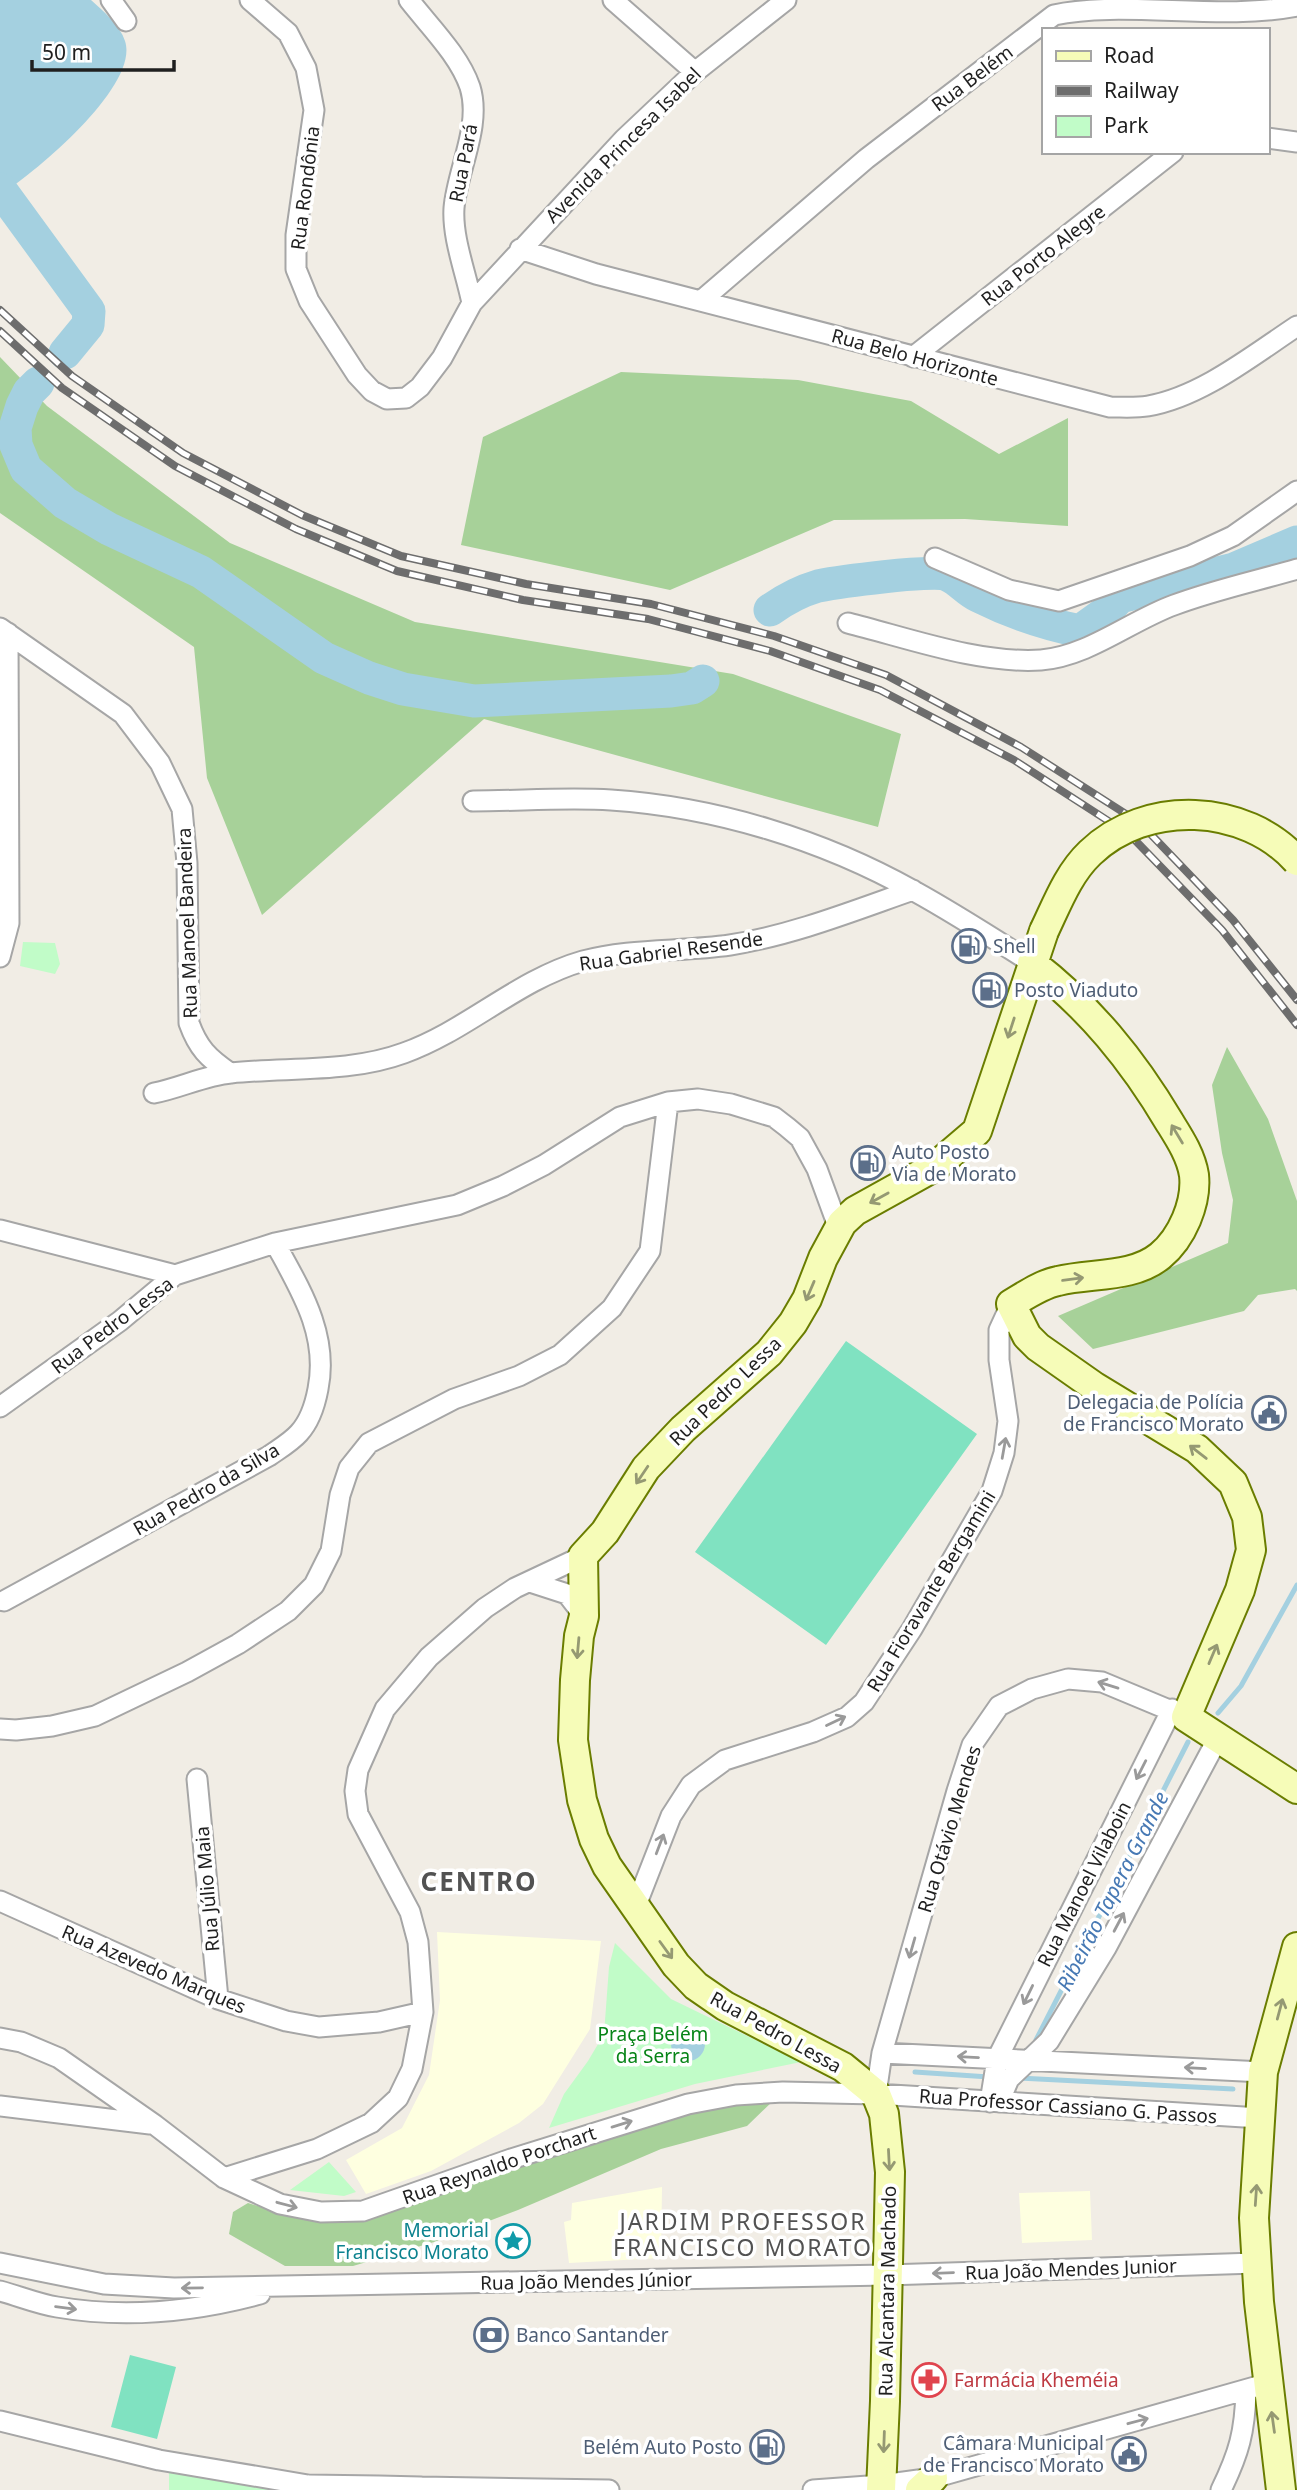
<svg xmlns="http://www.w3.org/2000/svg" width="1297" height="2490" viewBox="0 0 1297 2490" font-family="'Noto Sans',sans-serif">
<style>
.education{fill:#feffe0}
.forest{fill:#a7d199}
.park{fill:#c1fcc8}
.pitch{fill:#80e2c1}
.water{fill:#a4d0e0}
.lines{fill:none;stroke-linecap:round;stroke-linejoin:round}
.stream{stroke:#a4d0e0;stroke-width:5}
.river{stroke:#a4d0e0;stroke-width:33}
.street-casing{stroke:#a6a6a6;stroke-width:23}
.secondary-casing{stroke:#6a7d00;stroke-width:32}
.street{stroke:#fff;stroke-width:19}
.secondary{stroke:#f6fcb8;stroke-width:28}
.rail-casing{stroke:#6d6d6d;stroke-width:8}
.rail{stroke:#fff;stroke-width:5;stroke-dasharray:16;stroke-linecap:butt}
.secondary-bridge-casing{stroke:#6a7d00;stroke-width:32;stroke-linecap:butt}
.secondary-bridge{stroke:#f6fcb8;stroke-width:28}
.oneway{stroke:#959973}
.oneway2{stroke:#9a9a9a}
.labels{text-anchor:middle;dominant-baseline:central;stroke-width:7;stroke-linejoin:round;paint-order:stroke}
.street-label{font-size:19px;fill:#1f1f1f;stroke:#fff}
.service-label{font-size:19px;fill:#4e5e75;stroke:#fff;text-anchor:start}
.park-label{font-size:19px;fill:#078417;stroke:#fff}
.culture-label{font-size:19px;fill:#0d838f;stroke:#fff;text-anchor:end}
.health-label{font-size:19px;fill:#be3a42;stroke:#fff;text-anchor:start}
.water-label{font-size:21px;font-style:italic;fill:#4779b4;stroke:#fff}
.quarter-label{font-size:23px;letter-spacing:2px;fill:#525252;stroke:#fff}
.district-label{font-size:26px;font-weight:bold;letter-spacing:2px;fill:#525252;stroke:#fff}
</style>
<rect width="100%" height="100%" fill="#f1ede5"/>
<!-- education -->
<path class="education" d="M437,1932L601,1941L590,2029L543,2104L519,2123L431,2171L366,2194L346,2160L402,2128L429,2075L440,2000Z
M662,2187L661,2258L569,2263L564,2222L571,2220L572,2203Z
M1090,2191L1092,2240L1022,2243L1019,2193Z"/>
<!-- forest -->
<path class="forest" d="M0,357L47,406L230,543L415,622L733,674L901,734L878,827L484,719L262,915L207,778L194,647L0,513Z
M621,372L798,380L911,401L999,454L1068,418V526L965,519L834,520L670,590L461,545L483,437Z
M1227,1047L1268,1119L1297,1201V1291L1295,1289L1258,1295L1244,1311L1093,1349L1058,1316L1228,1243L1233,1200L1222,1153L1212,1085Z
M775,2099L747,2126L661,2149L518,2210L434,2242L353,2266H285L229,2234L233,2212L248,2203L295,2217L337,2221L704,2110Z"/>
<!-- park -->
<path class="park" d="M23,942L55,943L60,964L55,974L20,966Z
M615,1943L671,1999L801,2062L695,2084L549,2128L564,2094L588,2061L604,2034L609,1967Z
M329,2162L356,2192L344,2196L290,2190Z
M169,2472L309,2490H169Z"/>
<!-- pitch -->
<path class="pitch" d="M846,1341L977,1434L826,1645L695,1552Z
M130,2355L176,2367L157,2439L111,2427Z"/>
<!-- water -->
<path class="water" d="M0,0H91C103,11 120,25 125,41C140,86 34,174 0,195Z
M671 2044a17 17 0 1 1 34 0a17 17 0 1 1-34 0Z"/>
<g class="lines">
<!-- stream -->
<path class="stream" d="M1218,1713L1241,1686L1297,1585
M1036,2040L1188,1742
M915,2072L989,2077
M1019,2078L1233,2089"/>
<!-- river -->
<path class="river" d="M0,189L89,311L88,325L65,353
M38,383L29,392L22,406L15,428L16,445L26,469L65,503L109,529L201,572L324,658L369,678L403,689L474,701L671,691L692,688L703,681
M770,610C784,600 801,591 818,586C838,582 932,569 947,575C958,579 967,591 978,596C1010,612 1045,624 1080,631L1105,613L1120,597L1234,569L1297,542"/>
<!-- street casing -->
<g class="street-casing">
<path id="street" d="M111,0L126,21
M250,0L288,33L306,68L314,110L296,235V269L309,301L357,375L372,391L387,399L406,398L420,387L442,358L472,303L624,139L695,72L786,0
M409,0C430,27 459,55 470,87C482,126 457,170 454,208C452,238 466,273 472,303
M613,0L695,72
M1267,138L1297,142
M520,249L596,274L1110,407C1123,407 1136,408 1148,406C1201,397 1253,355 1297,326
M702,300L866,159L1054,15C1121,0 1222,21 1297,6
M913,357L1173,152
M935,558L1009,590L1059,601L1190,556L1233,536L1297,491
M848,623C908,638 979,664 1041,660C1089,656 1130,621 1174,605C1214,590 1256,581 1297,569
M0,628L123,714L160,763L182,809L187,863L189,1023C198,1048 208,1058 230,1073
M473,801C519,801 566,797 611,800C716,807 823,840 914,891C954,913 993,938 1032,963
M0,957L9,923L8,633
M154,1093C180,1088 206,1075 231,1073C288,1067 350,1073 404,1053C468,1030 517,980 583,961C630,948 682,952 730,945C793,935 853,911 913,890
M0,1230L175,1275
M0,1407L120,1321L175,1275L275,1243L457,1205L503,1186L544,1165L620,1117L668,1102L698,1099L731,1104L774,1117L787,1127L800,1138L817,1169L839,1229
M530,1582L567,1594L584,1616
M4,1601L269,1456C279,1449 291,1442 299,1433C310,1421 315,1405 318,1389C329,1334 300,1289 275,1243
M0,1729L16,1730L52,1726L95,1716L187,1672L238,1644L288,1611L314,1585L331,1551L340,1495L349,1468L369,1443L454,1399L519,1376L560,1355L612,1308L650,1251L668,1102
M197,1779L218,1999
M0,1901L218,1999L286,2021L319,2027L379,2022L423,2012
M635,1908L671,1816L691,1785L725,1760L813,1732L847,1717L864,1702L912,1629L992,1491L1004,1453L1008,1421L999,1360V1330L1011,1304
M0,2038L21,2042L59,2058L155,2125L224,2178L280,2204L321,2212L363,2211L511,2159L688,2104L736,2095L783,2092L876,2094L1260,2118
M882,2053L1263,2072
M876,2094L882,2053L957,1791L972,1745L999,1706L1032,1689L1068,1679L1102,1682L1186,1717
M990,2102L997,2059L1172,1709
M999,2102L1009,2079L1049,2041L1106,1948L1218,1738
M0,2106L150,2124
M224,2178L317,2149L371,2123L398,2098L412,2069L423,2012L418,1942L410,1912L358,1814L355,1791L358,1770L385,1709L429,1657L485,1608L515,1588L583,1556
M0,2263L104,2284L174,2288L887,2275L1256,2263
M0,2291C19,2296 38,2304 57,2307C127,2319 193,2312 260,2294
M0,2421L159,2460L308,2485L379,2486
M421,2487L609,2490
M377,2490L379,2486L421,2487L422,2490
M813,2490L882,2485L933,2478L1269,2383
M1221,2490C1239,2453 1245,2432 1246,2390"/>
</g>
<!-- secondary casing -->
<g class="secondary-casing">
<path id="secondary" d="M1032,963C1090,1008 1132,1059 1170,1123C1180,1139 1191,1156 1194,1175C1197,1203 1182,1238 1160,1256C1133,1278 1092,1273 1058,1281C1042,1284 1026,1295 1011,1304L1027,1336L1038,1347L1095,1387L1197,1449L1233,1483L1247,1517L1251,1550L1240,1590L1186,1717L1297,1789
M881,2490L885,2401L890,2172L884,2114L876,2094L843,2067L725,2006L696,1986L676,1965L607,1866L594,1839L582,1800L573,1740L575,1680L579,1636L584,1616L583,1556L605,1532L646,1468L683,1429L769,1353L793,1323L807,1299L823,1258L842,1223L855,1211L936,1166L977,1131L1044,931
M920,2490L933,2478
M1281,2490L1259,2302L1254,2218L1263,2072L1297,1947"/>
</g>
<!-- street -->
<use href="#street" class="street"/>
<!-- secondary -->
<use href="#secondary" class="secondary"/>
<!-- rail casing -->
<g class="rail-casing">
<path id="rail" d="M0,310L72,376L183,453L302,515L401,556L526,584L651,604L774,636L886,675L1021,747L1140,823L1233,920L1297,1000
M0,331L62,388L175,466L296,529L397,571L523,600L648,619L770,651L880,690L1014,760L1130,835L1222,930L1297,1025"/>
</g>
<!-- rail -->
<use href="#rail" class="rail"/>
<!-- secondary-bridge casing -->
<g class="secondary-bridge-casing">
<path id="secondary-bridge" d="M1044,931C1057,904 1068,874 1090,853C1146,799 1245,803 1297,861"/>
</g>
<!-- secondary-bridge -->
<use href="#secondary-bridge" class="secondary-bridge"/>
</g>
<!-- one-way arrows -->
<defs><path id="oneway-shaft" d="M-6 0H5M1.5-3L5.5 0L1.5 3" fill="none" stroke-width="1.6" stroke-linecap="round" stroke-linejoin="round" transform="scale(1.75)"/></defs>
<g class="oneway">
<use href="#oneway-shaft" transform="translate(1011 1028) rotate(108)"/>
<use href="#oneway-shaft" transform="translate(1177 1134) rotate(-121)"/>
<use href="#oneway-shaft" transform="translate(879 1198) rotate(151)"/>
<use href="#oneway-shaft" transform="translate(1073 1279) rotate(-8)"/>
<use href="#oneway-shaft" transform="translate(810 1291) rotate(113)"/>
<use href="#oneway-shaft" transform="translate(1198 1452) rotate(-142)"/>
<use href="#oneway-shaft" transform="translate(642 1475) rotate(124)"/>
<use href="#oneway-shaft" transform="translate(578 1648) rotate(95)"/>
<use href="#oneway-shaft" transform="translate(1213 1654) rotate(-67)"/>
<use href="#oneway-shaft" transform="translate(666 1950) rotate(54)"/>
<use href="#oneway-shaft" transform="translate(1280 2009) rotate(-75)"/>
<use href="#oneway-shaft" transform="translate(889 2160) rotate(87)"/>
<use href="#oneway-shaft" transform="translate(1256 2195) rotate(-86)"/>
<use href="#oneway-shaft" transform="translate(1273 2422) rotate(-98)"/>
<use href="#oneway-shaft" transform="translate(884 2442) rotate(92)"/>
</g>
<g class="oneway2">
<use href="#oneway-shaft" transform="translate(1004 1448) rotate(-80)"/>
<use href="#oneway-shaft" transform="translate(1108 1685) rotate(-163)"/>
<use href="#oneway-shaft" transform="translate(836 1721) rotate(-25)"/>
<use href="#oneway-shaft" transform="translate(1141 1770) rotate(117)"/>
<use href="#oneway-shaft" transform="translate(660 1844) rotate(-69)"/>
<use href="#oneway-shaft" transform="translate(1119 1922) rotate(-62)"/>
<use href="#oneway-shaft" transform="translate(912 1948) rotate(106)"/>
<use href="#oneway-shaft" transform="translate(1028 1995) rotate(116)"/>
<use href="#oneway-shaft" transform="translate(968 2057) rotate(-177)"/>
<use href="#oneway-shaft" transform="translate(1195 2068) rotate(-177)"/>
<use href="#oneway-shaft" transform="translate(622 2124) rotate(-17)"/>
<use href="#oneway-shaft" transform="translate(287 2205) rotate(15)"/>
<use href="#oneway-shaft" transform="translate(943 2273) rotate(178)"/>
<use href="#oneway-shaft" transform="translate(192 2288) rotate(179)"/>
<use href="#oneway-shaft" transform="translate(66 2308) rotate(7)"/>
<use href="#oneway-shaft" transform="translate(1138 2421) rotate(-15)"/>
</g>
<!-- icons -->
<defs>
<g id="fuel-ring" transform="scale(1.75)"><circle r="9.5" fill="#fff" stroke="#5c6f8a" stroke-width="1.5"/><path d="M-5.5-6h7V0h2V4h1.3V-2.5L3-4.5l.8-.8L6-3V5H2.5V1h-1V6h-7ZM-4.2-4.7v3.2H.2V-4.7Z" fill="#5c6f8a"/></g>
<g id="civic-ring" transform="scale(1.75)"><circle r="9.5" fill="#fff" stroke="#5c6f8a" stroke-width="1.5"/><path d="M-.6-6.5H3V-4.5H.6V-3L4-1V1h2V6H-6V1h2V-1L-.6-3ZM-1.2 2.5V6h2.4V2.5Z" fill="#5c6f8a"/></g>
<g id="sight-ring" transform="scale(1.75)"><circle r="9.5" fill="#fff" stroke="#0f9aa8" stroke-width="1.5"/><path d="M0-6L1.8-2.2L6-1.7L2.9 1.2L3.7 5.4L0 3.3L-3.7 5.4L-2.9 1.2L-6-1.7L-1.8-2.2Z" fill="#0f9aa8"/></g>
<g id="bank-ring" transform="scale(1.75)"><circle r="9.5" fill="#fff" stroke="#5c6f8a" stroke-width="1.5"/><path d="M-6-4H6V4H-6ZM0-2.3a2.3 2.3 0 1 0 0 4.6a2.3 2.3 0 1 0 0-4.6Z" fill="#5c6f8a"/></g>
<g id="pharmacy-ring" transform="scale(1.75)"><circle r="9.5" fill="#fff" stroke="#e0444e" stroke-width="1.5"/><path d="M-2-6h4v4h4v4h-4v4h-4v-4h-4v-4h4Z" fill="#e0444e"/></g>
</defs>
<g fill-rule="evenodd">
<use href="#fuel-ring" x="969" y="946"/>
<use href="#fuel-ring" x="990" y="990"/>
<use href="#fuel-ring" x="868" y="1163"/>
<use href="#civic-ring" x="1269" y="1413"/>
<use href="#sight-ring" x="513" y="2241"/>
<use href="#bank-ring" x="491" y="2335"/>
<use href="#pharmacy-ring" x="929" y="2380"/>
<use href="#fuel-ring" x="767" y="2447"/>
<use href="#civic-ring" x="1129" y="2454"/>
</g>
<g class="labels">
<!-- street labels -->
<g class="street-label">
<text transform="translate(972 78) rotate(-37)">Rua Belém</text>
<text transform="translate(623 145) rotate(-45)">Avenida Princesa Isabel</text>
<text transform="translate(463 163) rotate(-79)">Rua Pará</text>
<text transform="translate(305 188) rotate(-83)">Rua Rondônia</text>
<text transform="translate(1043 255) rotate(-38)">Rua Porto Alegre</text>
<text transform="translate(915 357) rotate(15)">Rua Belo Horizonte</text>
<text transform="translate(187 923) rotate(-92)">Rua Manoel Bandeira</text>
<text transform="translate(671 951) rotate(-8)">Rua Gabriel Resende</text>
<text transform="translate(112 1325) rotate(-37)">Rua Pedro Lessa</text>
<text transform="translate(725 1391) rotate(-44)">Rua Pedro Lessa</text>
<text transform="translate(206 1489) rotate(-30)">Rua Pedro da Silva</text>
<text transform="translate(931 1591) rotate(-59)">Rua Fioravante Bergamini</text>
<text transform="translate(949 1829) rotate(-73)">Rua Otávio Mendes</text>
<text transform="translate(1084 1884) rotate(-63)">Rua Manoel Vilaboin</text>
<text transform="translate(207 1889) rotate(-95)">Rua Júlio Maia</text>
<text transform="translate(154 1969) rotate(23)">Rua Azevedo Marques</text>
<text transform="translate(776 2032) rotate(29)">Rua Pedro Lessa</text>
<text transform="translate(1068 2106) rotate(4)">Rua Professor Cassiano G. Passos</text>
<text transform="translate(499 2165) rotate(-19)">Rua Reynaldo Porchart</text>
<text transform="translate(1071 2269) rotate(-2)">Rua João Mendes Junior</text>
<text transform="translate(586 2281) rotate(-1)">Rua João Mendes Júnior</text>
<text transform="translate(887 2291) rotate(-89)">Rua Alcantara Machado</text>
</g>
<!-- service labels -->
<g class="service-label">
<text x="993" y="946">Shell</text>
<text x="1014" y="990">Posto Viaduto</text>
<text x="892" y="1152">Auto Posto<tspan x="892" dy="22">Via de Morato</tspan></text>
<text x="1244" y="1402" text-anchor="end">Delegacia de Polícia<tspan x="1244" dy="22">de Francisco Morato</tspan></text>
<text x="516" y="2335">Banco Santander</text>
<text x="1104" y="2443" text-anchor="end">Câmara Municipal<tspan x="1104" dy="22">de Francisco Morato</tspan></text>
<text x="742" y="2447" text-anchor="end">Belém Auto Posto</text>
</g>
<!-- park labels -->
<g class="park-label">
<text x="653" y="2034">Praça Belém<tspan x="653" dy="22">da Serra</tspan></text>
</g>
<!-- culture labels -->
<g class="culture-label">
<text x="489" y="2230">Memorial<tspan x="489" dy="22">Francisco Morato</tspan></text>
</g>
<!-- health labels -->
<g class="health-label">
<text x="954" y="2380">Farmácia Kheméia</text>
</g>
<!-- water labels -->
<g class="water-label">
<text transform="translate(1112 1891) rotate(-63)">Ribeirão Tapera Grande</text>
</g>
<!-- quarter labels -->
<g class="quarter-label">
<text x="743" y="2221">JARDIM PROFESSOR<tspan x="743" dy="26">FRANCISCO MORATO</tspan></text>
</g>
<!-- district labels -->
<g class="district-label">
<text x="479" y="1881">CENTRO</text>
</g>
</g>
<!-- legend -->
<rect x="1042" y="28" width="228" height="126" fill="#ffffff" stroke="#a5a5a5" stroke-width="2"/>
<rect x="1056" y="51" width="35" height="10" fill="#f6fcb8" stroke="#a5a5a5" stroke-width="2"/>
<text x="1104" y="63" font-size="21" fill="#1f1f1f">Road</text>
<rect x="1056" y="86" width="35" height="10" fill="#6d6d6d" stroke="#a5a5a5" stroke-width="2"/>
<text x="1104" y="98" font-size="21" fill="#1f1f1f">Railway</text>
<rect x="1056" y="116" width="35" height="21" fill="#c1fcc8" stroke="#a5a5a5" stroke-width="2"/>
<text x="1104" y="133" font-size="21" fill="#1f1f1f">Park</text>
<!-- scale -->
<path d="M32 60v10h142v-10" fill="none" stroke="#1f1f1f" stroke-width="3.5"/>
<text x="42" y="60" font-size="21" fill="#1f1f1f" stroke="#ffffff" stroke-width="5" paint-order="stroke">50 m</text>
</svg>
